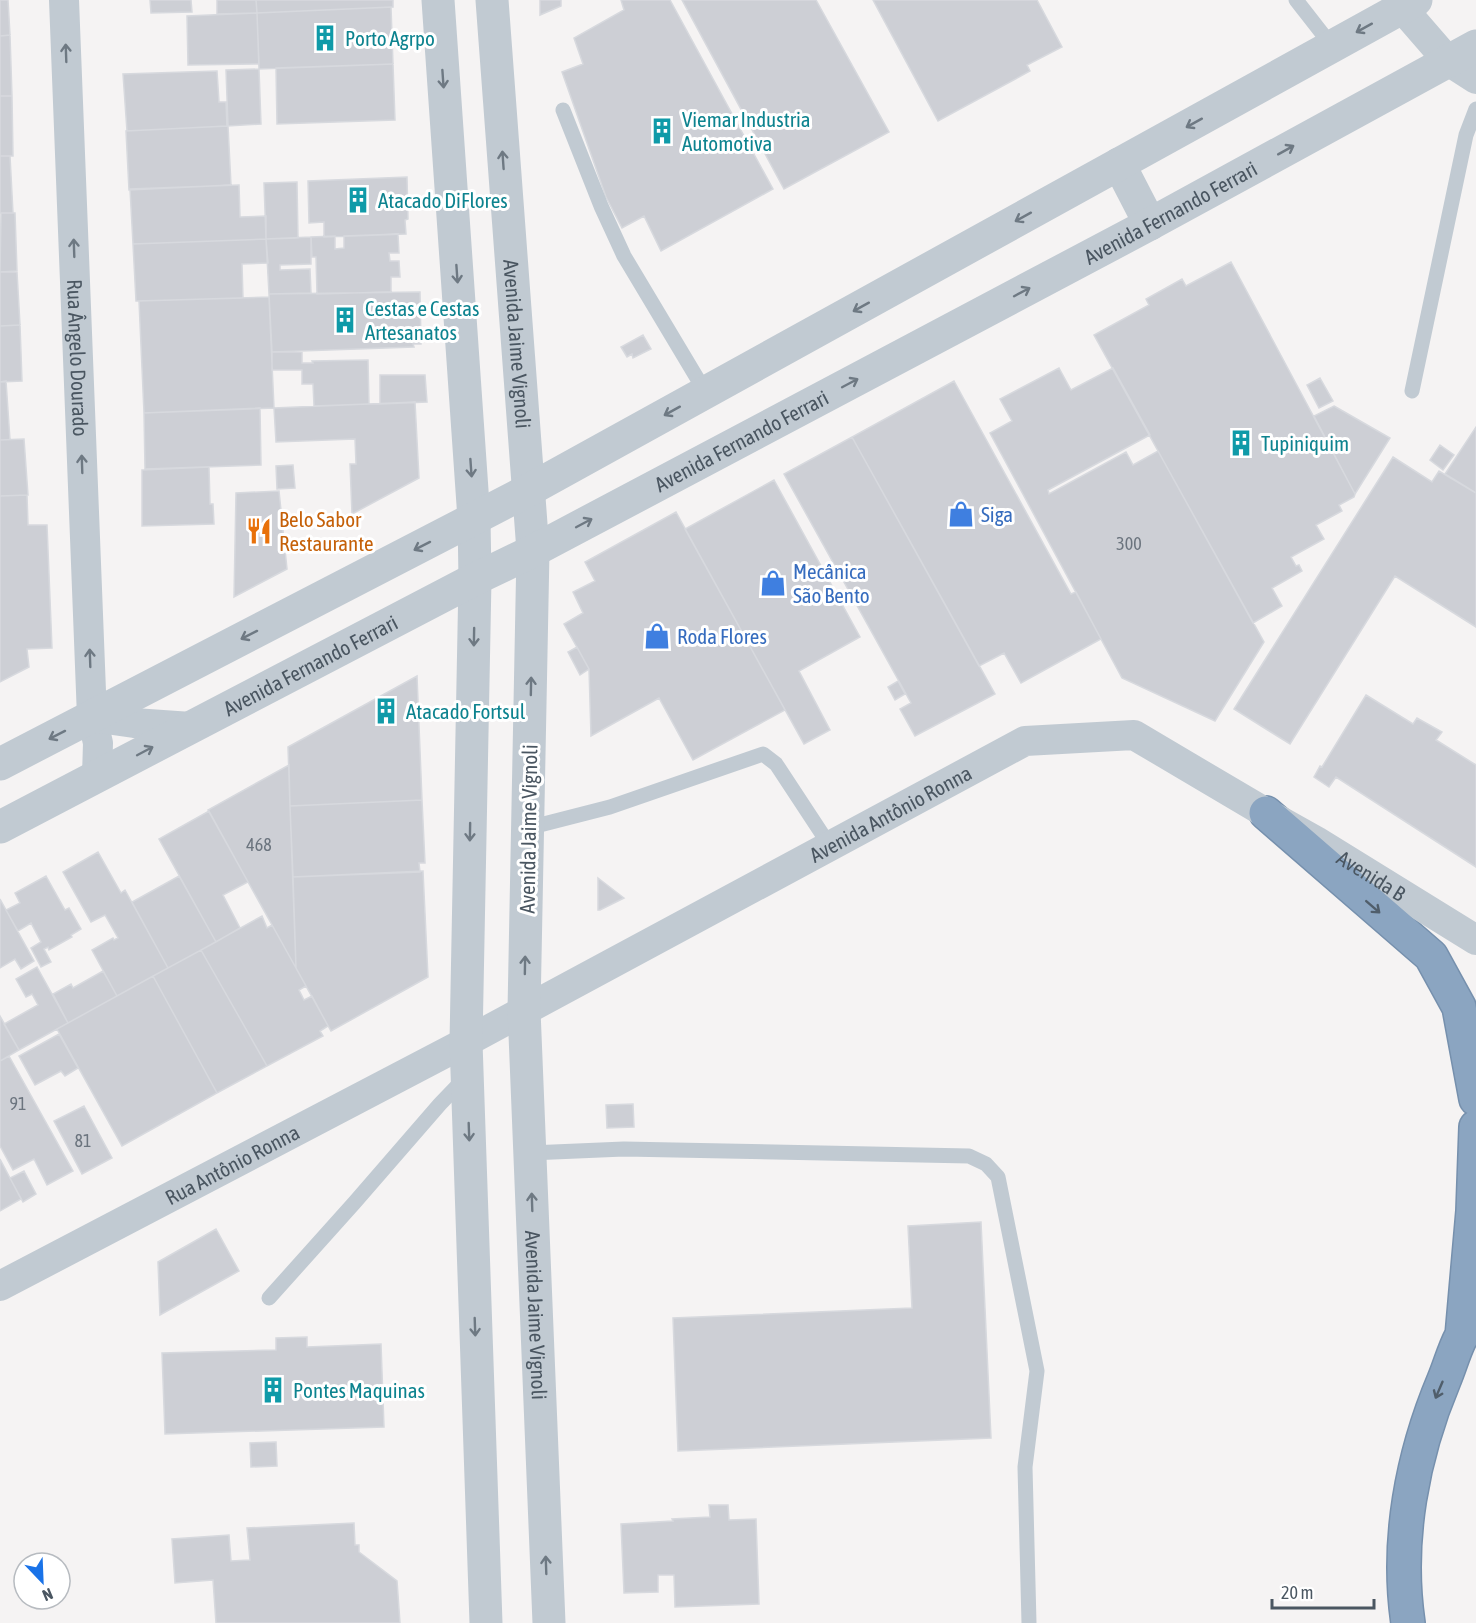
<svg xmlns="http://www.w3.org/2000/svg" width="1476" height="1623" viewBox="0 0 1476 1623" font-family="'Asap Condensed',sans-serif">
<style>
.building{fill:#cdcfd5;stroke:#d7d9de;stroke-width:1.5}
.lines{fill:none;stroke-linecap:round;stroke-linejoin:round}
.motorway-casing{stroke:#7690ad;stroke-width:36}
.service{stroke:#c1cad2;stroke-width:15}
.minor{stroke:#c1cad2;stroke-width:30}
.tertiary{stroke:#c1cad2;stroke-width:33}
.motorway{stroke:#8ba5c1;stroke-width:33}
.oneway{stroke:#6e7983}
.oneway2{stroke:#505e6b}
.labels{text-anchor:middle;dominant-baseline:central;stroke-width:6;stroke-linejoin:round;paint-order:stroke}
.number-label{font-size:18px;fill:#6b747e}
.culture-label{font-size:21px;fill:#0d838f;stroke:#fff;text-anchor:start}
.street-label{font-size:21px;fill:#4a5661;stroke:#fff}
.shop-label{font-size:21px;fill:#366cbe;stroke:#fff;text-anchor:start}
.food-label{font-size:21px;fill:#c56008;stroke:#fff;text-anchor:start}
</style>
<rect width="100%" height="100%" fill="#f5f3f3"/>
<!-- building -->
<path class="building" d="M0,0H8L10,35L0,36Z
M150,0H191L192,12L151,13Z
M217,0H256L257,13L217,14Z
M256,0H393V7L257,13Z
M540,0H561V6L540,15Z
M621,0H670L773,189L661,251L644,216L622,228L606,197L562,72L583,64L574,38L624,10Z
M682,0H816L889,132L784,189Z
M873,0H1037L1062,47L1027,65L1030,71L938,121Z
M391,7L393,64L259,69L257,13Z
M257,13L259,64L188,65L187,16Z
M10,35L12,96H0V36Z
M393,64L395,120L277,124L276,68Z
M259,69L261,124L228,126L226,70Z
M217,71L219,102H226L227,126L127,131L123,74Z
M0,96H12L13,156H0Z
M228,126L231,185L129,190L126,131Z
M0,156H10L13,213H0Z
M407,177L408,219L405,220L406,234L324,237V222L309,223L308,181Z
M297,182L298,238L266,239L264,183Z
M239,185L240,217L266,216V239L133,244L130,189Z
M1,213H15L17,271L0,272Z
M398,234L399,253H389L390,261H399L400,277H391V292L317,294L316,257H312L311,237L335,236V249L344,248V236Z
M311,237V264L280,265V270L310,269L311,293L269,294L266,239Z
M266,239L268,263L242,264L243,298L136,301L133,244Z
M1231,262L1355,494L1354,497L1339,505L1342,511L1316,525L1324,539L1291,557L1296,566L1299,565L1302,571L1272,588L1282,606L1253,623L1094,335L1149,305L1146,299L1182,279L1186,286Z
M0,272H17L20,325L0,326Z
M420,292L421,344H413L414,347L272,352L269,294Z
M269,297L274,408L144,413L139,301Z
M20,325L22,381L0,382V326Z
M643,335L651,349L633,358L632,354L627,357L621,347Z
M272,352H302V363H313L312,361L368,360L369,404L314,406L313,384H302V370H272Z
M1059,368L1071,390L1113,368L1150,435L1048,490L1049,494L1126,452L1133,465L1158,451L1264,642L1215,721L1122,678L990,433L1012,421L1000,399Z
M380,375H425L427,402L380,404Z
M1320,378L1333,401L1319,408L1307,385Z
M6,381L10,440H0V382Z
M954,381L1071,594L1076,592L1101,639L1021,683L1004,653L979,666L852,437Z
M415,402L419,478L352,514L350,464H356L355,439L276,442L274,408Z
M1334,406L1390,438L1355,494L1314,416Z
M260,408L261,465L145,469L144,413Z
M1476,427V493L1445,474Z
M852,437L995,694L915,736L900,709L911,703L784,474Z
M24,439L28,495L0,496V440Z
M1440,445L1454,455L1443,470L1430,460Z
M1393,457L1432,482L1439,471L1476,493V627L1395,576L1290,744L1234,709Z
M293,465L295,488L277,489L276,466Z
M209,467L210,504H213L214,524L142,526V470Z
M774,480L860,637L799,671L830,730L804,744L685,529Z
M279,491L287,569L234,597L236,493Z
M27,495L28,525H47L52,648L27,649L29,667L0,682V496Z
M676,512L785,710L693,760L659,698L591,736L589,669L564,624L583,613L573,592L595,581L585,562Z
M577,647L589,669L580,675L568,652Z
M417,676L422,800L290,806L288,747Z
M898,681L905,694L895,700L888,687Z
M1366,695L1413,724L1417,718L1442,732L1436,740L1476,765V867L1336,777L1329,787L1314,777L1320,766L1322,767Z
M289,765L290,806L296,968L208,810Z
M422,800L425,863H419L420,872L293,877L290,806Z
M209,811L248,882L223,895L240,928L216,942L159,839Z
M98,852L121,893L125,890L168,968L117,996L92,950L113,938L114,940L118,938L105,915L91,922L63,872Z
M423,871L428,977L331,1031L296,968L293,877Z
M46,876L65,910L69,908L81,929L71,935L72,937L49,950L48,947L44,949L51,962L41,967L31,948L41,942L31,923L18,931L6,910L20,903L15,893Z
M179,876L216,942L168,968L132,902Z
M598,878L624,898L600,910H598Z
M0,899L34,961L21,969L15,959L0,968Z
M262,916L267,928L272,925L306,986L299,990L304,1000L312,996L328,1026L320,1031L323,1036L267,1066L201,950Z
M201,950L267,1066L217,1093L153,976Z
M37,967L68,1023L19,1050L4,1024L38,1005L32,994L26,997L16,979Z
M103,971L117,996L68,1023L53,994L71,984L73,988Z
M153,976L217,1093L122,1146L57,1029Z
M0,1016L19,1050L0,1061Z
M59,1034L78,1068L65,1076L61,1071L35,1085L19,1056Z
M9,1056L73,1171L47,1185L34,1159L13,1170L0,1146V1061Z
M633,1104L634,1127L607,1128L606,1105Z
M84,1106L112,1158L82,1174L54,1121Z
M0,1159L21,1199L0,1211Z
M24,1171L36,1194L23,1202L10,1178Z
M981,1222L991,1438L678,1451L673,1318L912,1308L908,1226Z
M216,1229L239,1271L160,1315L158,1262Z
M307,1337V1347L381,1344L384,1427L165,1434L162,1353L276,1350V1338Z
M276,1442L277,1466L251,1467L250,1443Z
M709,1505H728L729,1520L756,1519L759,1604L675,1607L674,1575H658V1592L624,1593L621,1524L673,1521L672,1519L710,1517Z
M354,1523L355,1545H359V1552L397,1581L400,1623H216L213,1580L175,1583L172,1539L229,1535L231,1561L250,1560L247,1528Z"/>
<g class="lines">
<!-- motorway casing -->
<g class="motorway-casing">
<path id="motorway" d="M1266,813L1431,956L1459,1007L1476,1099
M1462,1336L1473,1211L1476,1127
M1408,1623C1396,1541 1412,1456 1444,1380C1450,1366 1454,1350 1461,1337C1465,1330 1471,1325 1476,1319"/>
</g>
<!-- service -->
<path class="service" d="M1296,0L1332,46
M563,110L601,206L624,256L706,393
M1412,391L1466,135L1476,109
M528,828L610,807L763,754L776,764L830,846
M530,1153L624,1149L969,1156L986,1164L998,1177L1037,1371L1025,1467L1029,1623
M269,1298L355,1202L440,1104L465,1078"/>
<!-- minor -->
<g class="minor">
<path id="s1" d="M64,0L92,717L98,743L97,776"/>
<path d="M1405,0L1402,8L1448,61L1476,79"/>
<path d="M92,717L134,723L191,727L201,722"/>
<path id="s2" d="M0,1286L466,1042L1025,741L1134,735L1266,813L1316,841L1476,940"/>
</g>
<!-- tertiary -->
<g class="tertiary">
<path d="M438,0L474,519L475,579L466,1042L486,1623"/>
<path id="s3" d="M492,0L533,551L524,1010L549,1623"/>
<path d="M1119,164L1150,224"/>
<path d="M0,764L527,491L1416,0"/>
<path id="s4" d="M0,827L475,579L533,551L1150,224L1476,46"/>
</g>
<!-- motorway -->
<use href="#motorway" class="motorway"/>
</g>
<!-- one-way arrows -->
<defs><path id="oneway-shaft" d="M-6 0H5M1.5-3L5.5 0L1.5 3" fill="none" stroke-width="1.6" stroke-linecap="round" stroke-linejoin="round" transform="scale(1.5)"/></defs>
<g class="oneway">
<use href="#oneway-shaft" transform="translate(1364 28) rotate(151)"/>
<use href="#oneway-shaft" transform="translate(66 53) rotate(-92)"/>
<use href="#oneway-shaft" transform="translate(443 79) rotate(86)"/>
<use href="#oneway-shaft" transform="translate(1194 123) rotate(151)"/>
<use href="#oneway-shaft" transform="translate(1286 150) rotate(-29)"/>
<use href="#oneway-shaft" transform="translate(503 160) rotate(-94)"/>
<use href="#oneway-shaft" transform="translate(1023 217) rotate(151)"/>
<use href="#oneway-shaft" transform="translate(74 248) rotate(-92)"/>
<use href="#oneway-shaft" transform="translate(457 274) rotate(86)"/>
<use href="#oneway-shaft" transform="translate(1022 292) rotate(-28)"/>
<use href="#oneway-shaft" transform="translate(861 307) rotate(151)"/>
<use href="#oneway-shaft" transform="translate(850 383) rotate(-28)"/>
<use href="#oneway-shaft" transform="translate(672 411) rotate(151)"/>
<use href="#oneway-shaft" transform="translate(82 464) rotate(-92)"/>
<use href="#oneway-shaft" transform="translate(471 468) rotate(86)"/>
<use href="#oneway-shaft" transform="translate(584 523) rotate(-28)"/>
<use href="#oneway-shaft" transform="translate(422 546) rotate(153)"/>
<use href="#oneway-shaft" transform="translate(249 635) rotate(153)"/>
<use href="#oneway-shaft" transform="translate(474 637) rotate(91)"/>
<use href="#oneway-shaft" transform="translate(90 658) rotate(-92)"/>
<use href="#oneway-shaft" transform="translate(531 686) rotate(-89)"/>
<use href="#oneway-shaft" transform="translate(57 735) rotate(153)"/>
<use href="#oneway-shaft" transform="translate(145 751) rotate(-28)"/>
<use href="#oneway-shaft" transform="translate(470 832) rotate(91)"/>
<use href="#oneway-shaft" transform="translate(525 965) rotate(-89)"/>
<use href="#oneway-shaft" transform="translate(469 1132) rotate(88)"/>
<use href="#oneway-shaft" transform="translate(532 1202) rotate(-92)"/>
<use href="#oneway-shaft" transform="translate(475 1327) rotate(88)"/>
<use href="#oneway-shaft" transform="translate(546 1565) rotate(-92)"/>
</g>
<g class="oneway2">
<use href="#oneway-shaft" transform="translate(1373 907) rotate(41)"/>
<use href="#oneway-shaft" transform="translate(1439 1390) rotate(113)"/>
</g>
<!-- icons -->
<defs>
<g id="building-bare" transform="scale(2.07)"><path d="M-4-6H4V6H1V3H-1V6H-4ZM-2.5-4.3h1.7v1.8h-1.7ZM.8-4.3h1.7v1.8H.8ZM-2.5-1h1.7V.8h-1.7ZM.8-1h1.7V.8H.8Z" fill="#0f9aa8" stroke="#fff" stroke-width="2.5" paint-order="stroke"/></g>
<g id="shop-bare" transform="scale(2.07)"><path d="M-5-2.5h2.3a2.7 3.5 0 0 1 5.4 0H5L5.5 6h-11ZM-1.5-2.5h3a1.5 2.3 0 0 0-3 0Z" fill="#3f7fe0" stroke="#fff" stroke-width="2.5" paint-order="stroke"/></g>
<g id="restaurant-bare" transform="scale(2.07)"><path d="M-5-6h1v4h1v-4h1v4h1v-4h1v5L-1.5 .5V6h-2V.5L-5-1ZM5-6V6H3V1.5H1.5Q1.5-4 5-6Z" fill="#e8710a" stroke="#fff" stroke-width="2.5" paint-order="stroke"/></g>
</defs>
<g fill-rule="evenodd">
<use href="#building-bare" x="325" y="38"/>
<use href="#building-bare" x="662" y="131"/>
<use href="#building-bare" x="358" y="200"/>
<use href="#building-bare" x="345" y="320"/>
<use href="#building-bare" x="1241" y="443"/>
<use href="#shop-bare" x="961" y="514"/>
<use href="#restaurant-bare" x="259" y="531"/>
<use href="#shop-bare" x="773" y="583"/>
<use href="#shop-bare" x="657" y="636"/>
<use href="#building-bare" x="386" y="711"/>
<use href="#building-bare" x="273" y="1390"/>
</g>
<g class="labels">
<!-- number labels -->
<g class="number-label">
<text x="1129" y="543">300</text>
<text x="259" y="844">468</text>
<text x="18" y="1103">91</text>
<text x="83" y="1140">81</text>
</g>
<!-- culture labels -->
<g class="culture-label">
<text x="345" y="38">Porto Agrpo</text>
<text x="682" y="119">Viemar Industria<tspan x="682" dy="24">Automotiva</tspan></text>
<text x="378" y="200">Atacado DiFlores</text>
<text x="365" y="308">Cestas e Cestas<tspan x="365" dy="24">Artesanatos</tspan></text>
<text x="1261" y="443">Tupiniquim</text>
<text x="406" y="711">Atacado Fortsul</text>
<text x="293" y="1390">Pontes Maquinas</text>
</g>
<!-- street labels -->
<g class="street-label">
<text stroke="none"><textPath href="#s4" startOffset="1322">Avenida Fernando Ferrari</textPath></text>
<text stroke="none"><textPath href="#s3" startOffset="345">Avenida Jaime Vignoli</textPath></text>
<text stroke="none"><textPath href="#s1" startOffset="358">Rua Ângelo Dourado</textPath></text>
<text stroke="none"><textPath href="#s4" startOffset="836">Avenida Fernando Ferrari</textPath></text>
<text stroke="none"><textPath href="#s4" startOffset="350">Avenida Fernando Ferrari</textPath></text>
<text stroke="none"><textPath href="#s2" startOffset="1008">Avenida Antônio Ronna</textPath></text>
<text transform="translate(528 829) rotate(-89)">Avenida Jaime Vignoli</text>
<text stroke="none"><textPath href="#s2" startOffset="1546">Avenida B</textPath></text>
<text stroke="none"><textPath href="#s2" startOffset="262">Rua Antônio Ronna</textPath></text>
<text stroke="none"><textPath href="#s3" startOffset="1317">Avenida Jaime Vignoli</textPath></text>
</g>
<!-- shop labels -->
<g class="shop-label">
<text x="981" y="514">Siga</text>
<text x="793" y="571">Mecânica<tspan x="793" dy="24">São Bento</tspan></text>
<text x="677" y="636">Roda Flores</text>
</g>
<!-- food labels -->
<g class="food-label">
<text x="279" y="519">Belo Sabor<tspan x="279" dy="24">Restaurante</tspan></text>
</g>
</g>
<!-- north arrow -->
<g transform="translate(42 1581) rotate(157)"><circle r="28" fill="#ffffff" stroke="#b7bbc0" stroke-width="1.5"/>
<path d="M0-4.5L10 22L0 15L-10 22Z" fill="#1a73e8"/>
<text y="-9" font-size="16" font-weight="bold" text-anchor="middle" fill="#4a5661">N</text>
</g>
<!-- scale -->
<path d="M1272 1599v9h102v-9" fill="none" stroke="#4a5661" stroke-width="3"/>
<text x="1281" y="1599" font-size="18" fill="#4a5661" stroke="#ffffff" stroke-width="4.5" paint-order="stroke">20 m</text>
</svg>
